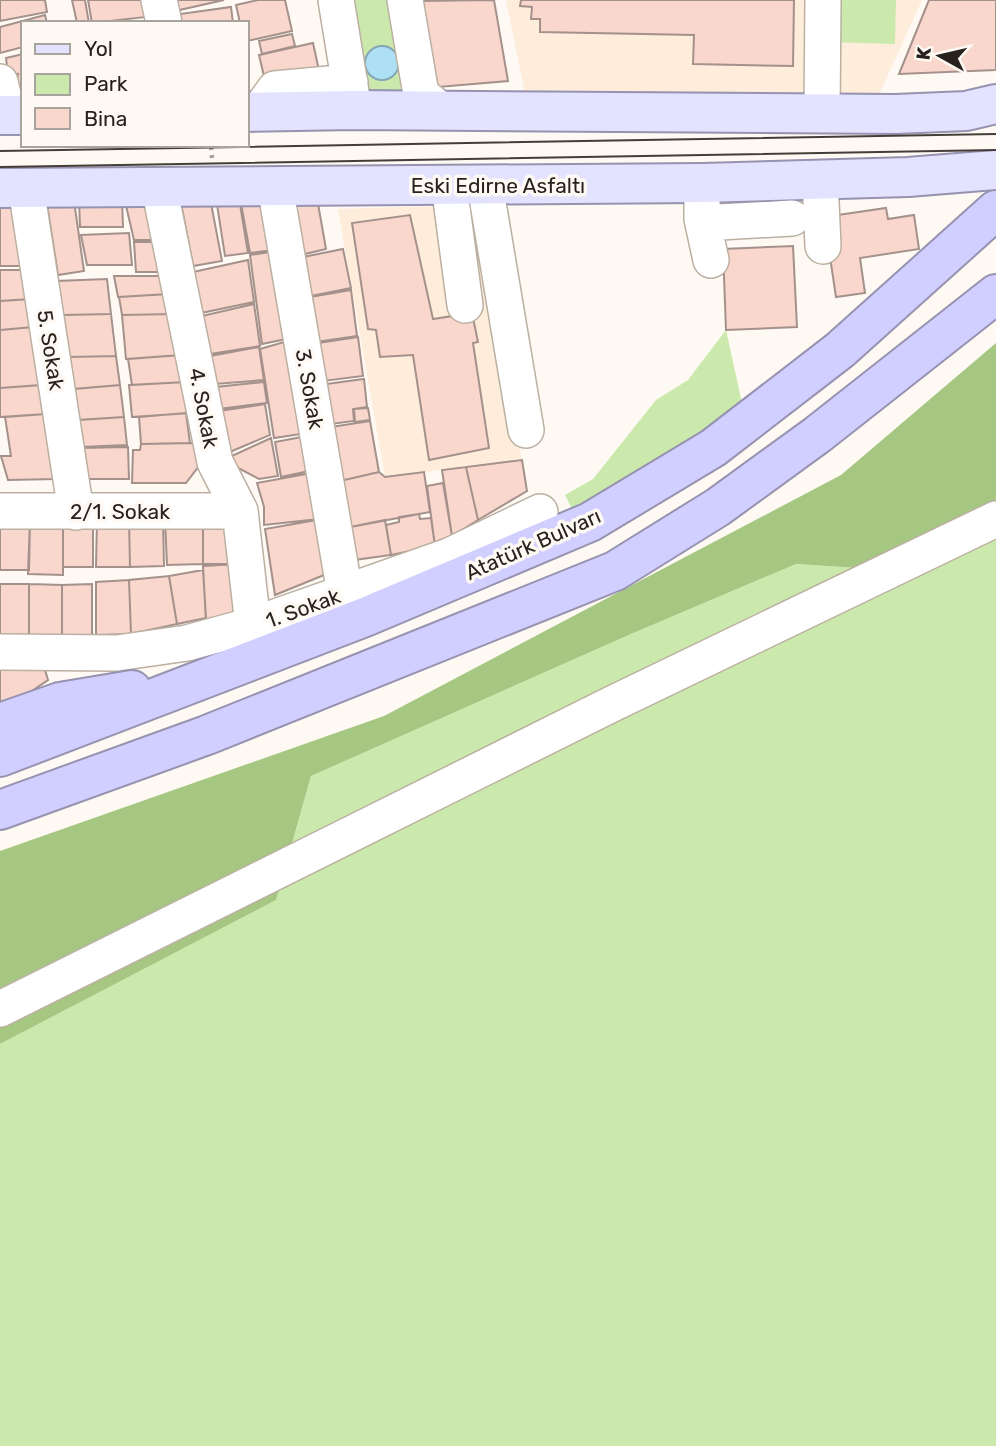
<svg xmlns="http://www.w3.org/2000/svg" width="996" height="1446" viewBox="0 0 996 1446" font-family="Rubik,sans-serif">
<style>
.education{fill:#ffeddc}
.green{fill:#cbe9ac}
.forest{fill:#a6c781}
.water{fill:#ade0f5;stroke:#85a7b4;stroke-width:2}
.building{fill:#f9d7cc;stroke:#a4918b;stroke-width:2}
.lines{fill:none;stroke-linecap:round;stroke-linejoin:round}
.minor-casing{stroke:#bbb0a1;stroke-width:38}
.major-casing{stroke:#9692b0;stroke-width:42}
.highway-casing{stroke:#9692b0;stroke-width:42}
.path{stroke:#a7a29d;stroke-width:4.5;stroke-dasharray:5 5;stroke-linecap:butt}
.minor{stroke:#fff;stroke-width:35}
.major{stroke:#e3e2ff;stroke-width:38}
.highway{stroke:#d1cfff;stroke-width:38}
.tram{stroke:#433e38;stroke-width:2}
.labels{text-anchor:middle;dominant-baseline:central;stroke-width:7;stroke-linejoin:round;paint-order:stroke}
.street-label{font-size:21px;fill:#27221d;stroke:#fef9f3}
</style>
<rect width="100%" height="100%" fill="#fef9f3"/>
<!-- education -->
<path class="education" d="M506,0H922L878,97L525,94Z
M474,205L522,460L385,477L338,209Z"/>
<!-- green -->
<path class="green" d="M344,0H396L412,97L362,98Z
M828,0H896L895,44L827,42Z
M726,330L744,412L577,519L565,495L593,479L656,400L688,380Z
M996,505V1446H0V1044L276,900L311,776L631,634L796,564L874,569Z"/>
<!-- forest -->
<path class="forest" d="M996,343V505L874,569L796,564L631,634L311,776L276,900L0,1044V851L384,716L841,475Z"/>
<!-- water -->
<path class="water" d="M365 63a17 17 0 1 1 34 0a17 17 0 1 1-34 0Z"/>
<!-- building -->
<path class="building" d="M0,0H45L47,12L0,21Z
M72,0H85L89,23H77Z
M88,0H142L146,17L92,23Z
M172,0H224L175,11Z
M258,0H285L292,31L247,41V23H240L236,5Z
M494,0L508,81L438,87L420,1Z
M521,0H794L793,66L693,64L694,35L540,32V19H531L532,7L520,6Z
M929,0H996V70L899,74Z
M231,7L233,23H181L180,14Z
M45,15L47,23H23V47L0,53V27Z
M292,34L295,46L262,54L259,41Z
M313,43L325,98L272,110L259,55Z
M23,54V99H12L18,74L8,75L6,58Z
M73,194L84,271L58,275L46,198Z
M152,196L161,240H134L124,197Z
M295,196L317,198L326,249L301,255Z
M271,197L281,249L250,253L240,198Z
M122,198L123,227H80L79,199Z
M180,198H210L222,261L193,266Z
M216,198H239L248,253L225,256Z
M21,200L31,266H0V203Z
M886,208L888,219L914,215L919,249L860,258L865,293L836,297L824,217Z
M410,215L433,319L472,313L478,342L473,343L489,448L429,460L413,355L380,357L376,330L368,329L352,223Z
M129,233L132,265H87L81,235Z
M134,242H163L166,272H136Z
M793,246L797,327L726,330L723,249Z
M343,249L351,288L311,296L303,257Z
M282,250L296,337L262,344L250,255Z
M248,260L254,302L201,313L193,272Z
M0,270H27L31,299L0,301Z
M114,276H164L169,294L118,297Z
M107,279L111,314L62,315L56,281Z
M351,290L357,336L316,342L310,297Z
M169,294L174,314L122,315L119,297Z
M31,299L33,327L0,330V301Z
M254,304L260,346L210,354L202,316Z
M111,314L116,356L69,357L62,315Z
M174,314L181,355L126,359L122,315Z
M33,327L41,385L0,388V330Z
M358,337L363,376L323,381L318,343Z
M298,338L301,434L274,438L260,349Z
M259,347L264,380L215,384L210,356Z
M181,355L185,382L132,385L128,359Z
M116,356L120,385L74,389L69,357Z
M364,379L367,407L353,409L354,421L331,424L326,384Z
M186,382L190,413L132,417L129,385Z
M264,382L267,403L219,409L216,387Z
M41,385L46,414L0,417V388Z
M120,385L124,417L78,420L74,389Z
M265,404L270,435L225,454L219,411Z
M368,408L370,420L355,422L354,409Z
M186,413L190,443L141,444L139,417Z
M46,414L56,479L8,480L1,456H11L5,417Z
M124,417L127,445L81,447L78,420Z
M370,421L379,472L340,481L331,427Z
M307,436L314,470L281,477L275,442Z
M271,438L278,476L259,479L223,460Z
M196,443L199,466L186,483H132L133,450H140L141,444Z
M128,447L129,479H83L80,448Z
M522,460L527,491L478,520L466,467Z
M466,467L478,520L452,536L442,470Z
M317,472L319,519L264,525V507L257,483Z
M379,472L385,477L424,472L430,512L350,527L340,481Z
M443,483L452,536L435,546L427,486Z
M419,514L420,519L431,518L435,546L391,555L386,525L399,522V517Z
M129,518L163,521L164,566L130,567Z
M129,518L130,567H96L97,519Z
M328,518L329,573L275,595L265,529Z
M0,519L30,520L29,570H0Z
M30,520L63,521V575L28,574Z
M165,520L203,522V564L167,565Z
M385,520L391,555L354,560L350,527Z
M63,521H93V567H63Z
M203,522H237L238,564H203Z
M239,564V612L206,622L203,566Z
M203,570L206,618L177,624L169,576Z
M169,576L177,624L131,634L129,580Z
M129,580L131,634L96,635V582Z
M0,584H29V636L0,635Z
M29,584L62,585V636H29Z
M92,584V635L62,636V585Z
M0,661L43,663L48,680L23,697L0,704Z"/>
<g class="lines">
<!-- minor casing -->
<g class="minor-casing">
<path id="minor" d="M159,0L164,23
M336,0L354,110
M405,0L421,94L442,111
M0,82L8,115
M258,112L275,89L350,82
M822,114L823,0
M820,179L823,246
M702,183V219L720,222L792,218
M449,185L465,305
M485,185L526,430
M275,186L345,593
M159,187L215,462L240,511L253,625
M26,188L76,512
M702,219L711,260
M0,511H240
M0,652L117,653L187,643L253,625L449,556L540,512
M0,1009L614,703L996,519"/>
</g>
<!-- major casing -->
<g class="major-casing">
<path id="major" d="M247,112L354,110L896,114L966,111L996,104
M0,115H23
M0,188L702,183L908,177L996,170"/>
</g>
<!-- highway casing -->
<g class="highway-casing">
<path id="highway" d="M0,723L60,702L132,690
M0,757L365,617L590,522L713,448L840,350L996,210
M0,810L207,735L615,571L718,507L817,435L996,294"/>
</g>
<!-- path -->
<path class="path" d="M211,145L212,158"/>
<!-- minor -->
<use href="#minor" class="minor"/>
<!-- major -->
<use href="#major" class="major"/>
<!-- highway -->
<use href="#highway" class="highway"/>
<!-- tram -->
<path class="tram" d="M0,151L996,134
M0,167L996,150"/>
</g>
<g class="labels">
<!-- street labels -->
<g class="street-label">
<text x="498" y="185">Eski Edirne Asfaltı</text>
<text transform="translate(51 350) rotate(81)">5. Sokak</text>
<text transform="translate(310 389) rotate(80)">3. Sokak</text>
<text transform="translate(204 408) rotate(79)">4. Sokak</text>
<text x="120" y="511">2/1. Sokak</text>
<text transform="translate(533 544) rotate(-24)">Atatürk Bulvarı</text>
<text transform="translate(303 608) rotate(-20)">1. Sokak</text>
</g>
</g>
<!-- legend -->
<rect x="21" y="21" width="228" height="126" fill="#fef9f3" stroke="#a8a39d" stroke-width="2"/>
<rect x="35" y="44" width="35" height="10" fill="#e3e2ff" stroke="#a8a39d" stroke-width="2"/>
<text x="84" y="56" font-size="21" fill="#27221d">Yol</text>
<rect x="35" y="74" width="35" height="21" fill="#cbe9ac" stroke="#a8a39d" stroke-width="2"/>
<text x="84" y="91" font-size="21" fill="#27221d">Park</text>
<rect x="35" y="108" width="35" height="21" fill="#f9d7cc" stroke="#a8a39d" stroke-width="2"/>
<text x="84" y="126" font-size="21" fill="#27221d">Bina</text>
<!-- north arrow -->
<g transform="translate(940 56) rotate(278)" stroke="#fef9f3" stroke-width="5" paint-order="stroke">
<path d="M0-5L12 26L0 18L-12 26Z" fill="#27221d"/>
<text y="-10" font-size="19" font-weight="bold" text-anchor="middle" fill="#27221d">K</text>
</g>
</svg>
